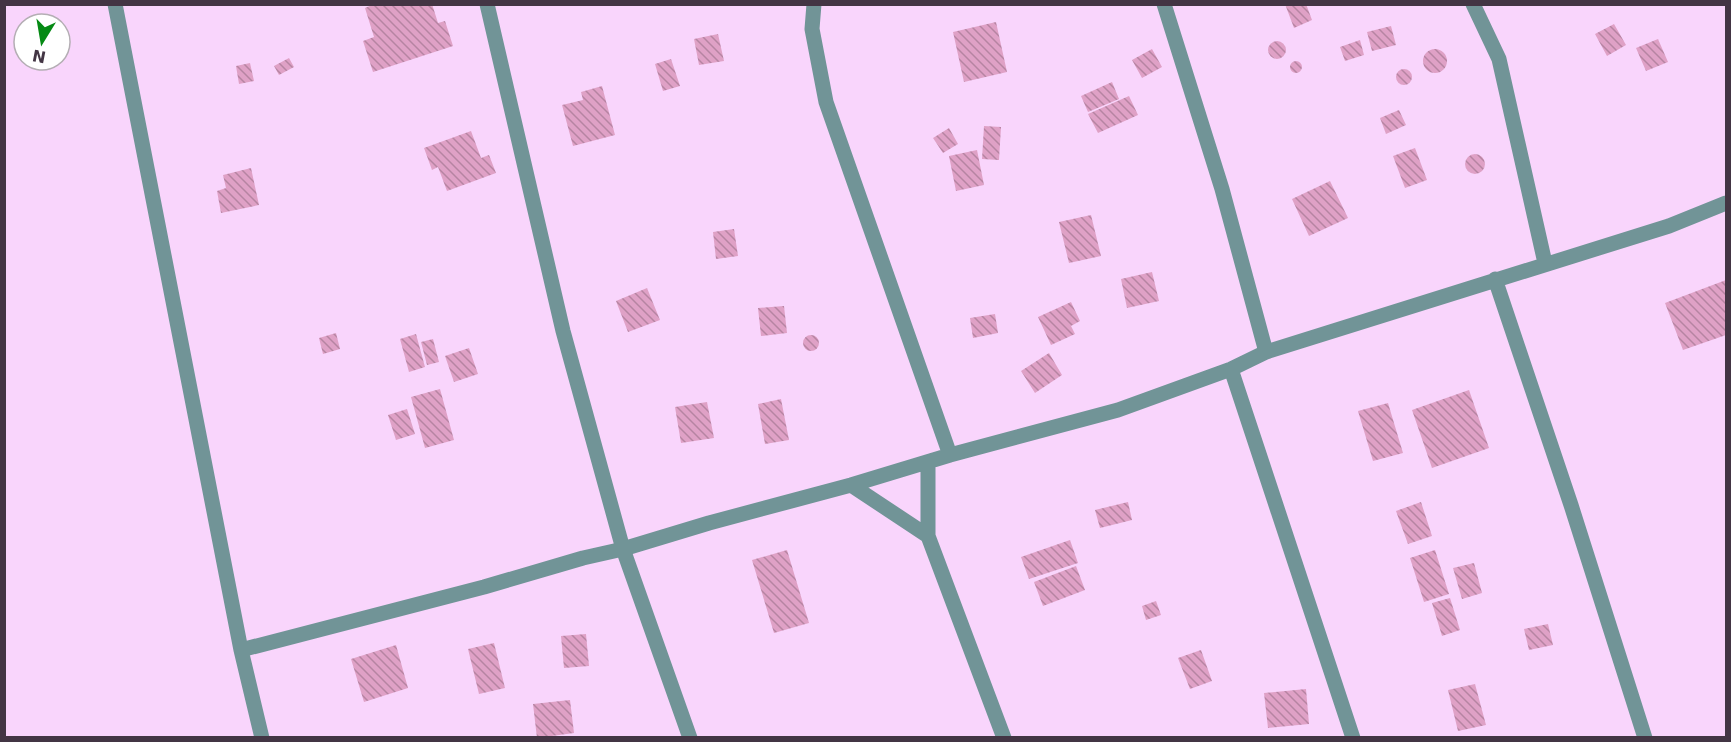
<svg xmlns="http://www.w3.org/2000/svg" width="1731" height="742" viewBox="0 0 1731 742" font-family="'DejaVu Sans',sans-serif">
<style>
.building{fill:url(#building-back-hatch)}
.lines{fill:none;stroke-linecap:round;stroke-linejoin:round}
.minor{stroke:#719497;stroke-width:15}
</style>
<defs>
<pattern id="building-back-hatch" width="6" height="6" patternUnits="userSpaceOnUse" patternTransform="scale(1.5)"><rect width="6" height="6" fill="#dfa1c6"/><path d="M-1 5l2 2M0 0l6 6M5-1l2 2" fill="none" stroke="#b684a2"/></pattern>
</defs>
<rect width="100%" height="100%" fill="#f9d5fc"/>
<!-- building -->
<path class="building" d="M374,4H432L438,23L445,21L453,46L373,72L363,41L374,37L365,8Z
M1285,4H1306L1312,20L1294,28Z
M996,22L1007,72L964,82L953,32Z
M1614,24L1626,45L1607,56L1595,34Z
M1391,26L1396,45L1372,51L1367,32Z
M718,34L724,61L699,65L694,39Z
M1658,39L1668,62L1646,71L1636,48Z
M1360,40L1364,55L1345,61L1340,47Z
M1268 50a9 9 0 1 1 18 0a9 9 0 1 1-18 0Z
M1152,49L1162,67L1142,78L1132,60Z
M1423 61a12 12 0 1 1 24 0a12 12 0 1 1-24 0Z
M289,58L294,67L279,75L274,66Z
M671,59L680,86L663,91L655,64Z
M1290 67a6 6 0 1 1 12 0a6 6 0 1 1-12 0Z
M250,63L254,81L239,84L236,66Z
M1396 77a8 8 0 1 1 16 0a8 8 0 1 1-16 0Z
M1112,82L1119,99L1088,112L1081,96Z
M602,86L615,135L573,146L562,105L583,100L581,92Z
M1129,96L1138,115L1098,133L1088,114Z
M1399,110L1406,125L1386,134L1380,118Z
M984,126L1001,127L999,160L982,159Z
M949,128L958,144L943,153L933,138Z
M471,131L481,158L489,155L496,173L447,191L438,167L432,170L424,148Z
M1415,148L1427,180L1405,188L1393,156Z
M977,150L984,185L956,191L949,156Z
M1465 164a10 10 0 1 1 20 0a10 10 0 1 1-20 0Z
M251,168L259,205L221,213L217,191L226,188L223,175Z
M1330,181L1348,218L1309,236L1292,199Z
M1091,215L1101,256L1069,263L1059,222Z
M734,229L738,256L716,259L713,232Z
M1152,272L1159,301L1127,308L1121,279Z
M1726,280V335L1683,350L1665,303Z
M647,288L660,320L628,332L616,301Z
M1071,302L1080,321L1071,326L1075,334L1051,345L1038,317Z
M784,306L787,333L761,336L758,308Z
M995,314L998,333L973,338L970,318Z
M336,333L340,349L323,354L319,338Z
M416,334L425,367L409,372L400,339Z
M803 343a8 8 0 1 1 16 0a8 8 0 1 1-16 0Z
M433,339L439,362L427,365L421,342Z
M469,348L478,374L454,382L445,356Z
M1049,353L1062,375L1035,393L1021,371Z
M440,389L454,440L425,448L411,397Z
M1469,390L1489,448L1432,468L1412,410Z
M781,399L789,440L765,444L758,404Z
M707,402L714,438L681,443L675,407Z
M1388,403L1403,453L1373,461L1358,411Z
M407,409L415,434L396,440L388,415Z
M1128,502L1132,520L1100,528L1095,510Z
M1421,502L1432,536L1408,544L1396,511Z
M1070,540L1078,563L1029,579L1021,557Z
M787,550L809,623L774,633L752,560Z
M1435,550L1449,594L1424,602L1410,558Z
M1474,563L1482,593L1462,599L1453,568Z
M1076,566L1085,590L1043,606L1034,582Z
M1450,598L1460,630L1442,636L1432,603Z
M1156,601L1161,615L1146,620L1142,606Z
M1548,624L1553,645L1529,650L1524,629Z
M586,634L589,666L564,668L561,636Z
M494,643L505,688L479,694L468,649Z
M396,645L408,688L364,702L351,659Z
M1201,650L1212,681L1190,689L1178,658Z
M1475,684L1486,725L1458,731L1448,690Z
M1306,689L1309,724L1268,728L1264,693Z
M570,700L574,733L537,738L533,704Z"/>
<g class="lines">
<!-- minor -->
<path class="minor" d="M115,4L241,650L262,738
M487,4L563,331L623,549L690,738
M814,4L812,29L826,102L950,455
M1164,4L1222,189L1266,352
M1473,4L1499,59L1545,263
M1495,279L1571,505L1645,738
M1231,369L1353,738
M928,462V536L1004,738
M851,485L928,536
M241,650L484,587L583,558L623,549L709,523L851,485L950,455L1118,410L1231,369L1266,352L1669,226L1726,203"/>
</g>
<!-- border -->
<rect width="1731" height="742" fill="none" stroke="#433544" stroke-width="12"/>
<!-- north arrow -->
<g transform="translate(42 42) rotate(191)"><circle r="28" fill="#ffffff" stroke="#b4aeb4" stroke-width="1.5"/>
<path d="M0-4.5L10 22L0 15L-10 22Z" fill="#058a14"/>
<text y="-9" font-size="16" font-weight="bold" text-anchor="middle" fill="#433544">N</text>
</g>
</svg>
